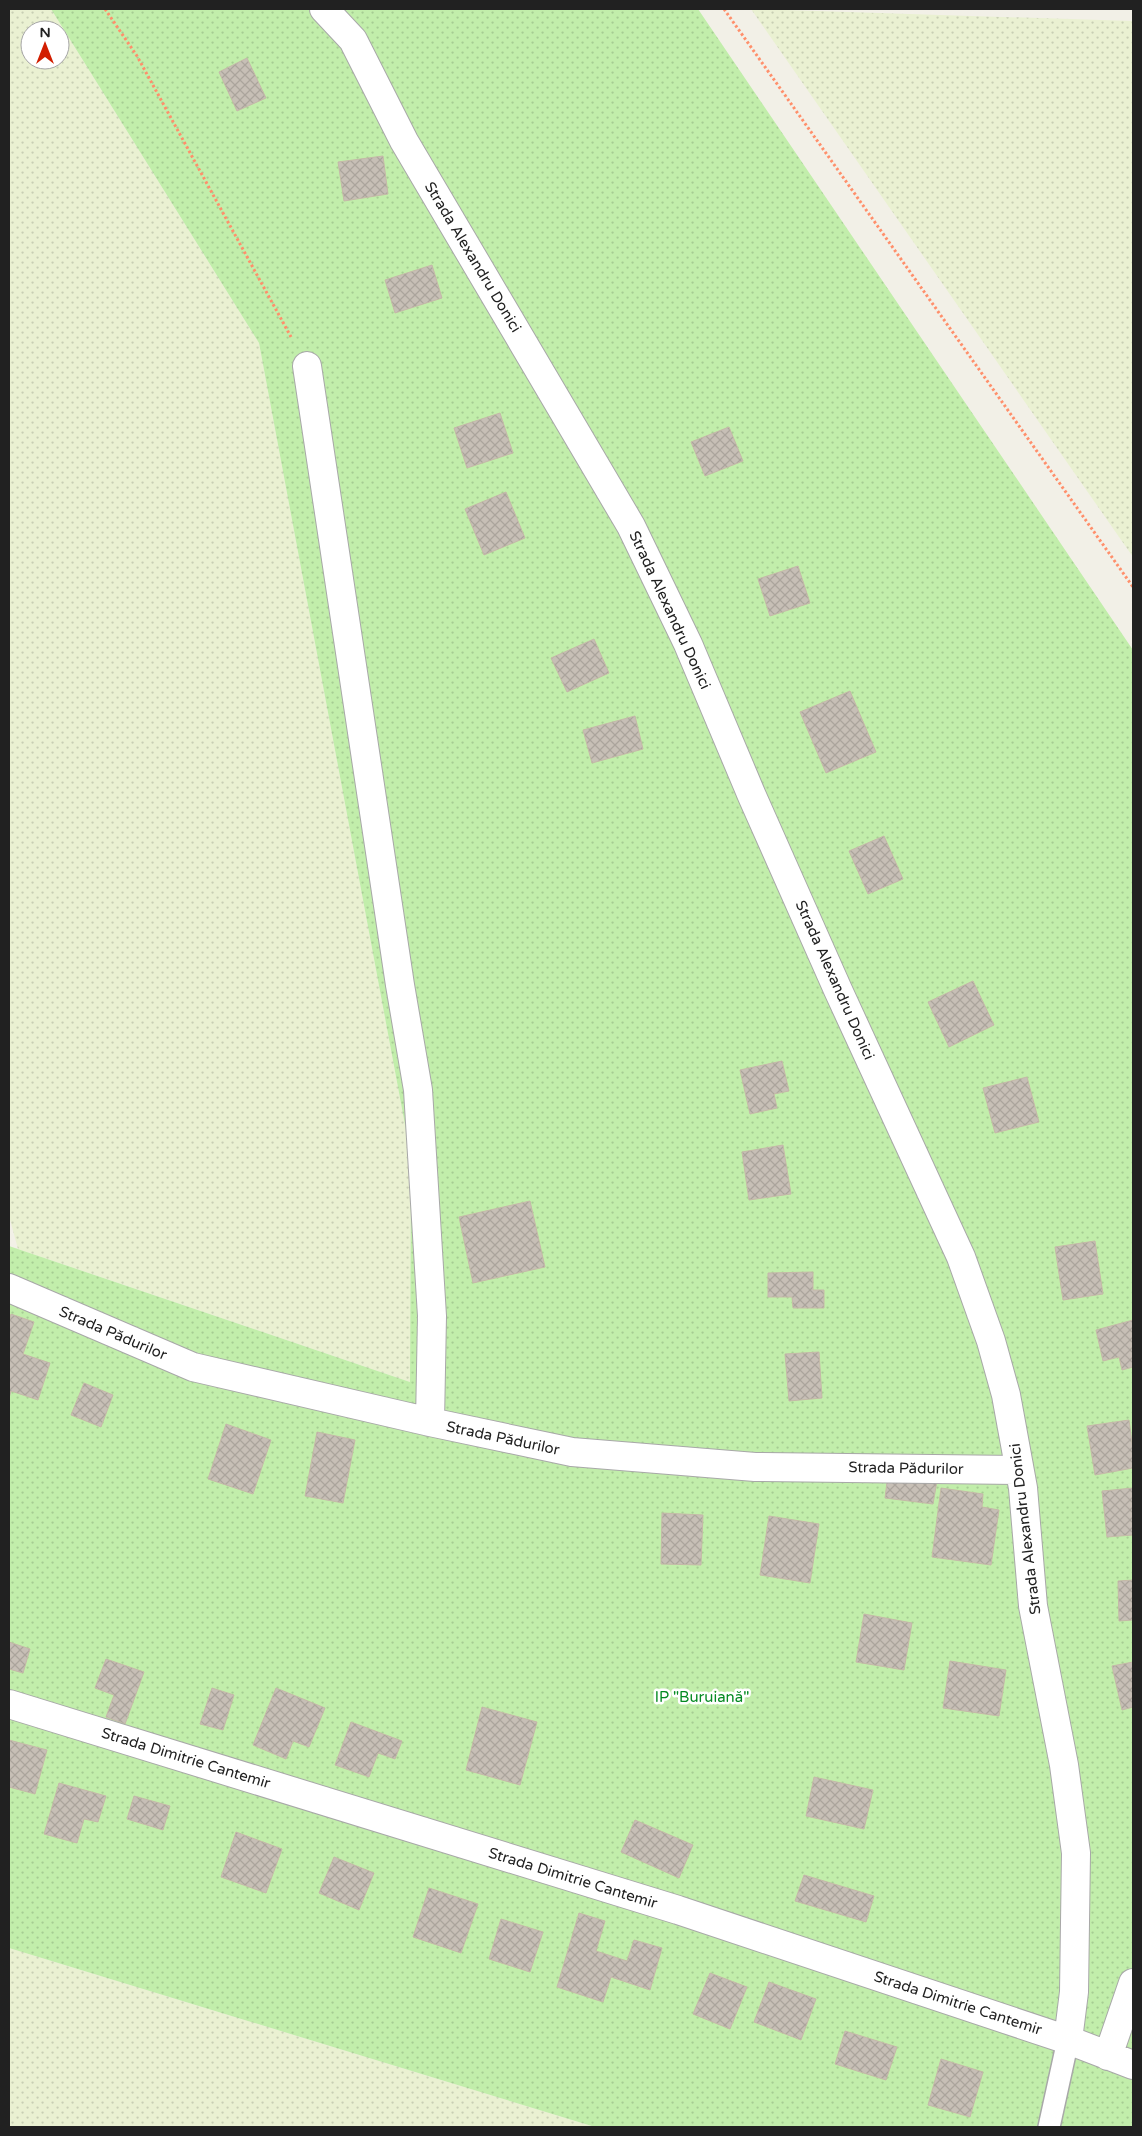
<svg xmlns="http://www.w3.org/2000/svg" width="1142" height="2136" viewBox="0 0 1142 2136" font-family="'Varela Round',sans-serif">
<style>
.farmland{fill:url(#farmland-dots);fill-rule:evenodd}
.grass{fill:url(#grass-dots)}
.building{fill:url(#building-cross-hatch);stroke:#c5b9a8}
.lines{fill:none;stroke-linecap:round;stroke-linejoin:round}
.lane-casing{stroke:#a8a8a8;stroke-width:24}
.street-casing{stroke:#a8a8a8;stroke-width:30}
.path{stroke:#ff8f6b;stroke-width:3;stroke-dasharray:2.5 2.5;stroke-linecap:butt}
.lane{stroke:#fff;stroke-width:21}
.street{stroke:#fff;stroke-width:28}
.labels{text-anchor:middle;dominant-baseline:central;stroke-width:5;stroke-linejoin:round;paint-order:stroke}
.street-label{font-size:15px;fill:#212121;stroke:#fff}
.park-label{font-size:15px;fill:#048a22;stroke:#fff}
</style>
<defs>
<pattern id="farmland-dots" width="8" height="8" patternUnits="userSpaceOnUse" patternTransform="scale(1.25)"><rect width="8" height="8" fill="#eaf1d2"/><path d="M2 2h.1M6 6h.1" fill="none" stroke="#c8ceb4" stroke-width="1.8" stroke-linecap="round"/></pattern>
<pattern id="grass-dots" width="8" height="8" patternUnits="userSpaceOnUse" patternTransform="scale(1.25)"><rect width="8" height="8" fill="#c2eeab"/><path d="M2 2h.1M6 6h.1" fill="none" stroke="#a6cc93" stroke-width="1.8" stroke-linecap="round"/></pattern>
<pattern id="building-cross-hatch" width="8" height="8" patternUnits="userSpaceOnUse" patternTransform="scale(1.25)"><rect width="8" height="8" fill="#c7bfb6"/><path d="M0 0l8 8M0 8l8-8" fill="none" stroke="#aba49c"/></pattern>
</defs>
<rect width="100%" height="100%" fill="#f2f0e7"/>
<!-- farmland -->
<path class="farmland" d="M9,9H51L259,343L411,1157L410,1382L18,1249L9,1216ZM30,30H60V60H30Z
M751,9L1133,21V557Z
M9,1948L595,2127H9Z"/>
<!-- grass -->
<path class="grass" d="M51,9H698L1133,650V2127H595L9,1948V1246L410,1382L411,1157L259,343Z"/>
<!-- building -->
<path class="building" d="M247,58L266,98L237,111L219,72Z
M383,156L388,194L344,201L338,162Z
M432,265L442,298L395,313L385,280Z
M500,413L513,453L467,468L454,428Z
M729,427L743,461L705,476L691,442Z
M506,492L525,538L484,555L465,509Z
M798,566L810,603L770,616L758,579Z
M594,639L609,673L567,692L551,658Z
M850,691L876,752L826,773L800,712Z
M635,716L643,749L592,763L583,730Z
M884,836L903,879L868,894L849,851Z
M973,981L994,1025L949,1047L928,1002Z
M782,1061L789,1091L774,1094L777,1108L750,1114L740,1070Z
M1027,1077L1039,1122L995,1133L983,1088Z
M783,1145L791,1194L749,1200L742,1152Z
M530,1201L545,1267L473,1283L459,1217Z
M1095,1241L1103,1294L1063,1300L1055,1247Z
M813,1272V1290H824V1308H793L792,1297H768V1273Z
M11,1314L34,1322L23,1354L50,1363L38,1400L11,1391L9,1398V1322Z
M1133,1320V1367L1122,1370L1119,1357L1103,1361L1096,1330Z
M819,1352L822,1398L789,1401L785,1354Z
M84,1383L113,1395L101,1427L71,1415Z
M1129,1420L1133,1450V1468L1095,1475L1087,1426Z
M226,1424L271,1440L253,1494L208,1479Z
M317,1432L355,1440L343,1503L305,1496Z
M888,1474L937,1481L933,1504L885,1498Z
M941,1488L983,1494L982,1507L999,1510L991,1565L932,1557Z
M1133,1488V1535L1107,1537L1102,1491Z
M662,1513L703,1515L701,1565L661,1564Z
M769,1516L819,1524L810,1583L760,1575Z
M1133,1580V1620L1119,1621L1118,1581Z
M864,1614L912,1623L904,1670L856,1662Z
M9,1642L30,1649L23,1673L9,1669Z
M106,1659L144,1672L125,1724L106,1717L114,1695L95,1688Z
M950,1661L1006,1670L999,1716L943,1708Z
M1133,1662V1707L1122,1710L1112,1666Z
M212,1688L234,1695L223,1730L200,1724Z
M276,1688L325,1708L309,1747L293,1741L286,1759L253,1745Z
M482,1707L537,1722L520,1785L466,1770Z
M351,1722L402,1741L395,1759L378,1753L369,1777L335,1765Z
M9,1740L47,1750L35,1794L9,1787Z
M814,1777L873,1790L864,1829L806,1816Z
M59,1783L106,1796L98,1822L84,1819L77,1843L44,1834Z
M134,1796L170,1806L163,1830L127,1819Z
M635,1820L693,1845L679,1878L621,1852Z
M236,1832L282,1849L266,1893L221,1877Z
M334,1857L374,1873L359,1910L319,1893Z
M804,1875L874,1896L866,1922L795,1901Z
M429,1888L478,1904L461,1953L413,1937Z
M579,1913L605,1921L596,1951L627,1961L634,1940L662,1948L650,1990L611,1977L603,2002L557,1987Z
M501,1919L543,1932L530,1972L489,1959Z
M710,1973L747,1987L730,2029L693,2014Z
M769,1982L816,1999L801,2040L754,2022Z
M845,2031L897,2047L886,2080L835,2064Z
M941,2059L983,2072L970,2117L928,2105Z"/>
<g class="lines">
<!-- lane casing -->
<g class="lane-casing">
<path id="lane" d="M1049,2127L1068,2040"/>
</g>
<!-- street casing -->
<g class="street-casing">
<path id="street" d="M324,9L353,40L404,141L631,526L688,644L752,796L838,990L961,1257L991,1341L1006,1395L1023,1488L1033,1606L1064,1765L1076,1853L1074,1992L1068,2040
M307,366L400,985L418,1090L432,1316L430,1422
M9,1288L193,1367L430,1422L572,1452L755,1467L1019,1470
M9,1704L678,1910L1068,2040L1133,2065
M1108,2056L1133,1983"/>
</g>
<!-- path -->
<path class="path" d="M105,9L137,56L291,337
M724,9L1133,587"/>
<!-- lane -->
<use href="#lane" class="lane"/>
<!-- street -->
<use href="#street" class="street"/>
</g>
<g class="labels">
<!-- street labels -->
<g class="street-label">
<text transform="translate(473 257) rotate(59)">Strada Alexandru Donici</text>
<text transform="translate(670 610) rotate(65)">Strada Alexandru Donici</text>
<text transform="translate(835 980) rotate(66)">Strada Alexandru Donici</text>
<text transform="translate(113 1333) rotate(23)">Strada Pădurilor</text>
<text transform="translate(503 1438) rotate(12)">Strada Pădurilor</text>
<text transform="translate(906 1468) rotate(1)">Strada Pădurilor</text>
<text transform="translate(1025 1529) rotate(-97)">Strada Alexandru Donici</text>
<text transform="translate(186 1758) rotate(17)">Strada Dimitrie Cantemir</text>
<text transform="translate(573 1878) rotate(17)">Strada Dimitrie Cantemir</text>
<text transform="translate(958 2003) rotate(18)">Strada Dimitrie Cantemir</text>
</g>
<!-- park labels -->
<g class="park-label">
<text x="702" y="1697">IP "Buruiană"</text>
</g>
</g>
<!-- border -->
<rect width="1142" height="2136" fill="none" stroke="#212121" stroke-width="20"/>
<!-- north arrow -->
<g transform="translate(45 45)"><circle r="24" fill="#ffffff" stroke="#a6a6a6"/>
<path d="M0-4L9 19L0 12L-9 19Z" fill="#d21e00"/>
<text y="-8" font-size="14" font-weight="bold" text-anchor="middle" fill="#212121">N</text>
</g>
</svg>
